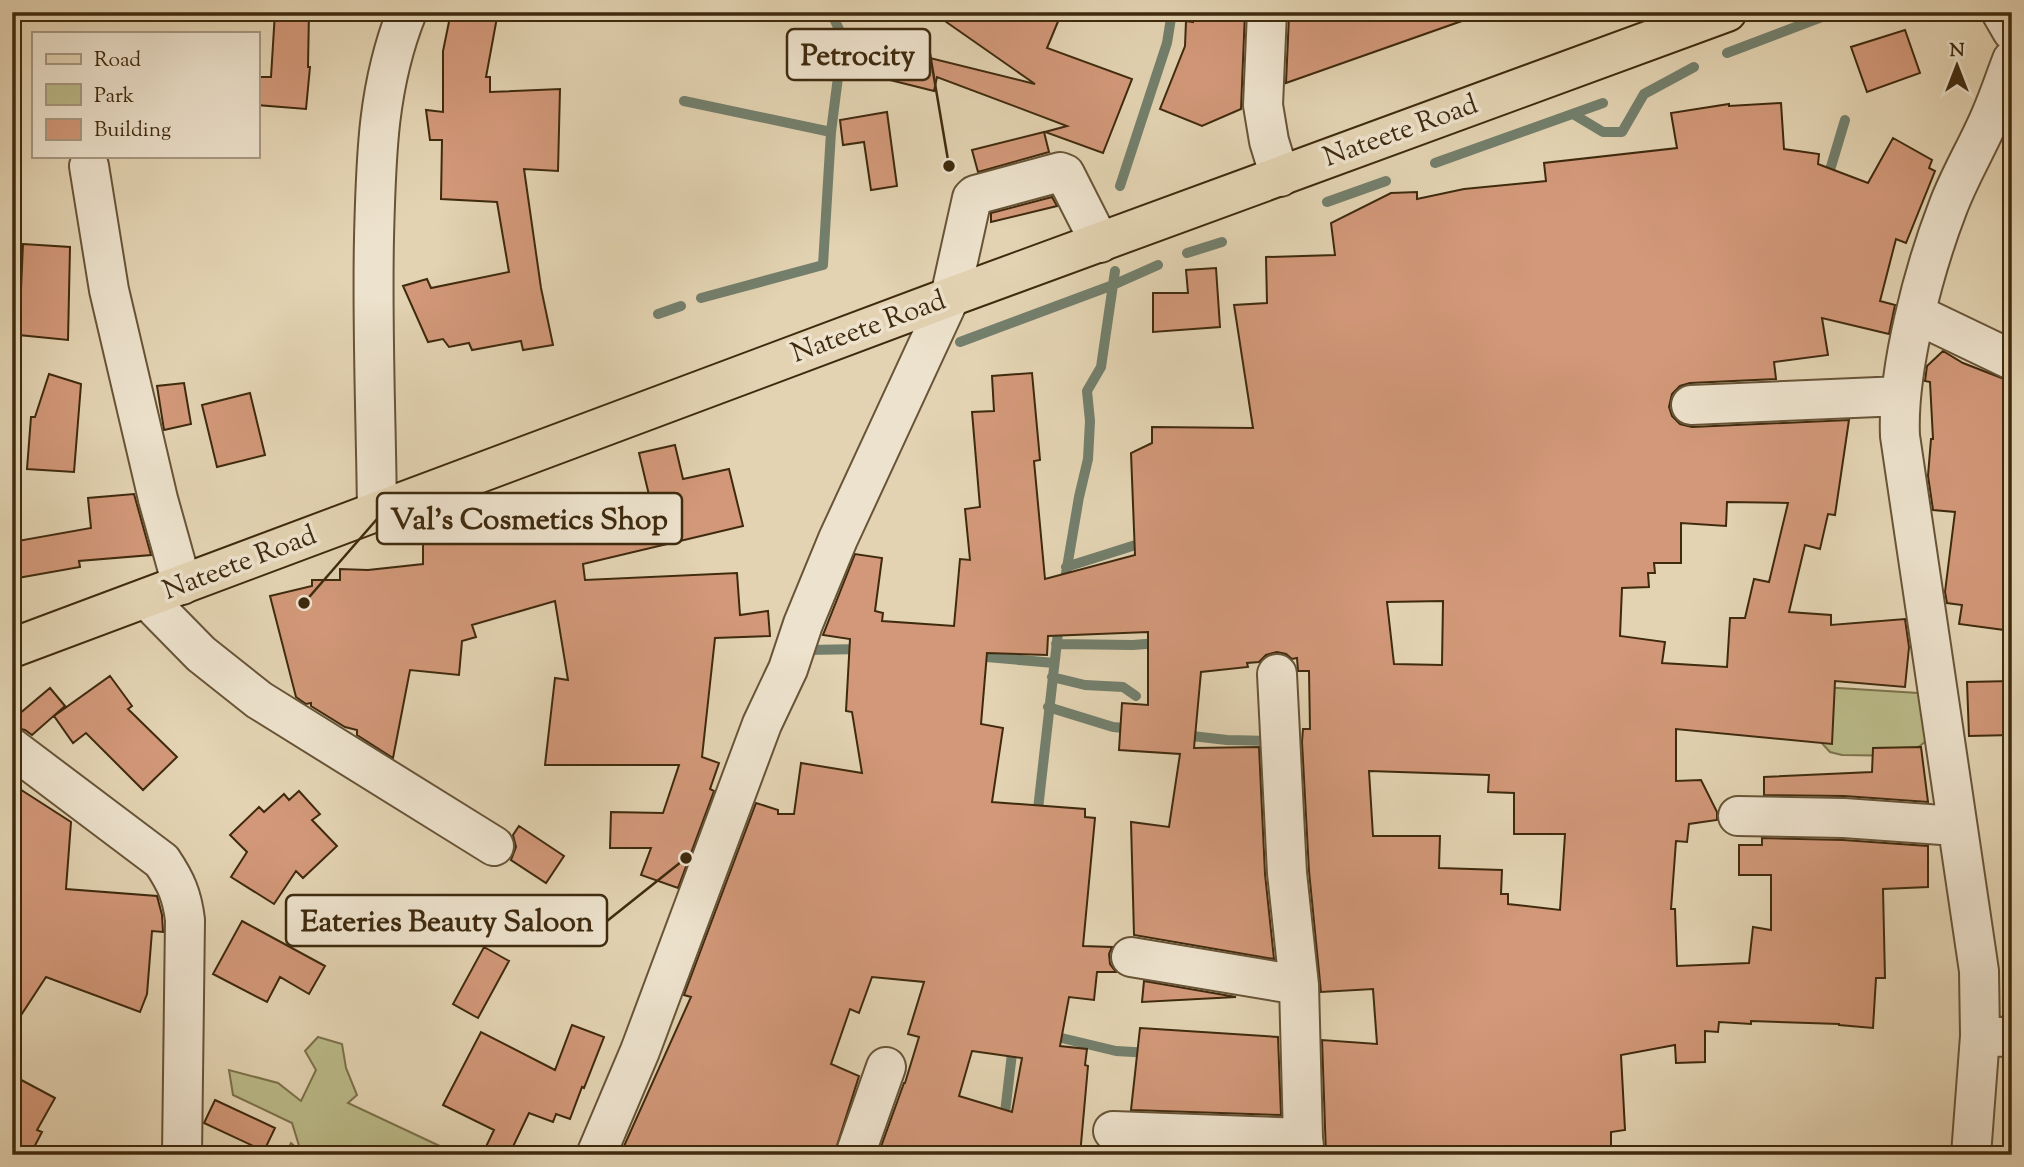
<svg xmlns="http://www.w3.org/2000/svg" width="2024" height="1167" viewBox="0 0 2024 1167" font-family="'Sorts Mill Goudy',serif">
<style>
.green{fill:#baba88;stroke:#7c724b;stroke-width:2}
.lines{fill:none;stroke-linecap:round;stroke-linejoin:round}
.stream{stroke:#737f6c;stroke-width:10}
.building{fill:#d29879;stroke:#3f2a0e;stroke-width:2;fill-rule:evenodd}
.minor-casing{stroke:#685437;stroke-width:42}
.major-casing{stroke:#3f2a0e;stroke-width:42}
.minor{stroke:#ede2cd;stroke-width:38}
.major{stroke:#e3d3b2;stroke-width:38}
.labels{text-anchor:middle;dominant-baseline:central;stroke-width:7;stroke-linejoin:round;paint-order:stroke}
.street-label{font-size:28px;fill:#3f2a0e;stroke:#ede2cd}
.leader{fill:none;stroke:#3f2a0e;stroke-width:2.5}
.callout-dot{fill:#3f2a0e;stroke:#ede2cd;stroke-width:2.5}
.callout{fill:#ede2cd;stroke:#3f2a0e;stroke-width:2.5}
.callout-label{font-size:30px;text-anchor:middle;font-weight:bold;fill:#3f2a0e}
</style>
<rect width="100%" height="100%" fill="#e3d3b2"/>
<filter id="stains"><feTurbulence type="fractalNoise" baseFrequency=".00286" numOctaves="4"/><feColorMatrix values="0 0 0 0 .2 0 0 0 0 .09 0 0 0 0 .02 0 0 0 .5 -.17"/></filter>
<radialGradient id="worn" r=".72"><stop offset=".6" stop-color="#630" stop-opacity="0"/><stop offset="1" stop-color="#630" stop-opacity=".3"/></radialGradient>
<!-- green -->
<path class="green" d="M12,12L20,389L12,397Z
M1822,687L1918,693L1935,734L1907,756L1842,755L1830,752L1817,738Z
M318,1037L342,1044L346,1068L357,1095L348,1103L459,1155H285L291,1143L301,1152L292,1123L233,1095L229,1070L278,1083L301,1101L316,1070L305,1051Z"/>
<g class="lines">
<!-- stream -->
<path class="stream" d="M1727,53L1835,12
M684,101L831,132L843,38L831,12
M1573,114L1603,132H1622L1644,94L1694,67
M1435,163L1603,103
M1827,180L1845,120
M1120,186L1167,43L1172,12
M1327,202L1386,181
M1187,253L1222,242
M701,298L823,265L831,132
M658,314L681,306
M960,342L1113,285L1158,265
M1066,567L1145,542
M1064,585L1079,497L1088,459L1090,421L1087,391L1101,367L1115,271
M1056,644L1133,645L1158,643
M806,653L808,650L862,649
M975,656L1054,663
M1052,677L1085,685L1123,687L1136,696
M1048,707L1113,727L1134,729
M1183,735L1227,740L1273,741
M1037,818L1059,624
M1049,1035L1116,1051L1151,1053
M1004,1121L1013,1045"/>
</g>
<!-- building -->
<path class="building" d="M275,12H309L308,67H310L306,109L257,105V77H271Z
M451,12H498L486,77H490V92L560,89L558,171L524,169L541,288L553,345L523,350L521,341L472,350L469,343L449,347L443,339L428,342L403,286L427,279L431,288L509,272L497,202L441,199L442,140H430L426,110L443,112V51Z
M932,12H1062L1047,48L1132,79L1103,153L1045,132L1067,126L937,77L934,91L854,71L861,41L1035,84Z
M1194,12H1245L1241,109L1202,126L1160,109L1185,46L1186,21L1193,22Z
M1301,12H1475L1476,16L1286,83L1289,16Z
M1905,30L1920,73L1867,92L1851,47Z
M1781,103L1784,149L1819,154L1818,164L1868,183L1893,138L1932,160L1929,168L1935,171L1906,243L1896,239L1880,301L1895,305L1889,334L1822,318L1828,355L1774,362L1776,379L1690,383L1680,386L1672,394L1669,407L1672,416L1680,424L1692,427L1849,420L1835,515L1828,514L1820,549L1805,545L1789,612L1831,615V625L1905,619L1909,647L1905,687L1835,681L1832,744L1676,729V781L1701,780L1717,812V820L1689,824L1687,842L1676,841L1671,909H1675L1677,966L1749,963L1753,927L1771,930V875H1739V845H1762V838L1843,840L1928,846V887L1883,889L1885,978H1876L1873,1028L1839,1025V1024L1751,1021V1024L1719,1022L1718,1032L1705,1031V1062L1676,1063L1675,1045L1621,1055L1625,1130L1611,1132V1155H1326L1322,1040L1377,1044L1373,989L1321,992L1309,871L1302,742L1303,729H1310L1309,671H1298L1297,658L1292,659L1286,654L1277,652L1266,655L1259,662L1247,663L1248,667L1201,672L1194,748L1259,747L1265,874L1274,959L1134,935L1131,822L1169,827L1180,754L1119,750L1122,703L1148,705V632L1048,636L1047,655L987,653L981,724L1003,728L992,802L1085,809V817L1095,818L1083,946L1112,947L1109,954L1110,964L1116,972H1097L1094,1000L1069,997L1060,1046L1087,1049L1085,1065L1088,1066L1080,1155H938L915,1148L913,1155H878L904,1083H905L919,1037L908,1034L924,982L872,977L859,1013L850,1009L831,1064L859,1076L834,1155H620L691,997L684,995L756,803L778,810V814H794L801,763L862,773L852,712L846,711L850,639L823,635L855,554L882,558L875,611L883,613L882,621L954,626L960,559L970,560L965,509L980,507L972,412L994,411L992,376L1032,373L1040,460L1034,461L1045,579L1135,555L1131,453L1152,443V427L1253,428L1234,305L1267,303L1266,257L1335,255L1331,223L1391,193L1417,192V199L1464,189L1546,181L1544,163L1677,148L1671,113L1729,104V106ZM1727,502L1788,503L1769,582L1754,579L1745,618H1730L1727,667L1662,663L1665,642L1620,636L1622,588L1649,587L1648,573H1655L1654,563H1681V523L1726,526ZM1443,601L1442,665L1394,664L1387,602ZM1369,771L1489,775L1488,792L1514,793V834H1565L1560,910L1508,904V894H1501L1502,870L1439,868L1440,836H1373ZM972,1051L1022,1058L1012,1112L959,1096Z
M887,112L897,186L871,190L864,142L843,145L840,120Z
M1044,132L1049,152L978,172L972,150Z
M1052,197L1057,206L991,222V213Z
M23,244L70,247L68,340L19,335Z
M1216,268L1220,327L1153,332V293H1188L1186,270Z
M1943,351L1963,363L2012,382V631L1959,624L1962,605L1947,603L1945,592L1955,512L1933,510L1928,476L1931,439H1933L1930,382L1925,381L1927,366Z
M49,374L81,384L74,472L27,469L31,417H35Z
M184,383L191,424L164,430L157,386Z
M250,393L265,455L217,467L202,405Z
M675,445L683,479L729,469L743,526L583,564L585,580L737,573L740,615L768,611L770,636L715,638L702,757L719,763L710,789L714,791L678,888L641,875L651,848H610L611,812L663,813L679,765H545L555,678L568,680L555,601L472,625L476,637L462,641L459,675L410,670L393,758L357,735V730L345,727L311,706V703L306,704L296,697L270,596L312,586V580H340V569L368,570L423,564V542H436V534H461L521,514L571,527L566,506L598,499V502L649,495L639,453Z
M134,494L151,555L79,561L80,567L12,579V542L91,528L88,498Z
M110,676L132,706L128,709L177,757L143,790L86,733L73,743L54,716Z
M2012,681V735L1969,736L1967,682Z
M50,688L65,706L32,735L25,730L12,727V720Z
M1921,747L1928,802L1844,796L1764,795V777L1872,772L1873,748Z
M12,784L71,822L66,889L157,896L162,915L163,932L152,931L147,994L140,1012L46,977L12,1029Z
M299,791L320,814L312,820L337,846L303,878L296,871L274,904L231,877L247,852L230,835L259,807L264,812L284,794L289,800Z
M519,826L564,856L546,883L511,860L516,847L513,835Z
M242,921L325,966L309,994L280,977L267,1002L213,974Z
M484,947L509,961L478,1018L453,1004Z
M1144,981L1236,997L1142,1002Z
M572,1025L604,1037L584,1088L582,1087L570,1119L556,1114L553,1122L529,1113L509,1155H482L494,1130L443,1105L481,1032L555,1070Z
M1140,1028L1278,1037L1281,1115L1131,1110Z
M12,1075L55,1098L37,1130L42,1132L30,1155H12Z
M215,1100L275,1128L264,1151L204,1123Z"/>
<g class="lines">
<!-- minor casing -->
<g class="minor-casing">
<path id="minor" d="M1267,12L1263,105L1269,141L1280,177
M2001,12L2012,31
M89,166L109,290L158,499L182,585
M1916,314L2012,360
M1691,405L1901,396
M377,511C376,420 372,329 374,238C376,159 377,87 407,12
M147,599L201,654L259,700L494,846
M1277,674L1287,873L1299,985L1303,1138L1305,1155
M12,748L162,861C176,882 182,895 185,920L182,1155
M1738,816L1844,818L1956,826
M1131,957L1299,985
M1980,1036L2012,1037
M1113,1131L1303,1138
M596,1155L640,1051L762,724L788,669L803,624L838,539L950,297L972,198L975,195L1060,172L1065,174L1100,243
M855,1155L886,1067
M1971,1155L1980,1036L1979,971L1900,436C1897,370 1924,269 1948,207C1960,175 1978,146 1991,115C1999,97 2005,78 2012,60"/>
</g>
<!-- major casing -->
<g class="major-casing">
<path id="major" d="M12,648L950,297L1727,12"/>
</g>
<!-- minor -->
<use href="#minor" class="minor"/>
<!-- major -->
<use href="#major" class="major"/>
</g>
<g class="labels">
<!-- street labels -->
<g class="street-label">
<text transform="translate(1401 132) rotate(-20)">Nateete Road</text>
<text transform="translate(869 328) rotate(-20)">Nateete Road</text>
<text transform="translate(240 564) rotate(-21)">Nateete Road</text>
</g>
</g>
<!-- callouts -->
<path class="leader" d="M949 166L930 54M304 603L377 519M686 858L607 921"/>
<g class="callout-dot">
<circle cx="949" cy="166" r="7"/>
<circle cx="304" cy="603" r="7"/>
<circle cx="686" cy="858" r="7"/>
</g>
<g class="callout">
<rect x="787" y="29" width="143" height="51" rx="7"/>
<rect x="377" y="493" width="305" height="51" rx="7"/>
<rect x="286" y="895" width="321" height="51" rx="7"/>
</g>
<g class="callout-label">
<text x="858" y="65">Petrocity</text>
<text x="529" y="529">Val's Cosmetics Shop</text>
<text x="447" y="931">Eateries Beauty Saloon</text>
</g>
<!-- margin -->
<rect width="2024" height="1167" fill="none" stroke="#e3d3b2" stroke-width="42"/>
<rect x="14" y="14" width="1996" height="1139" fill="none" stroke="#3f2a0e" stroke-width="3.5"/>
<rect x="21" y="21" width="1982" height="1125" fill="none" stroke="#3f2a0e" stroke-width="2"/>
<!-- legend -->
<rect x="32" y="32" width="228" height="126" fill="#ede2cd" stroke="#a79881" stroke-width="2"/>
<rect x="46" y="54" width="35" height="10" fill="#e3d3b2" stroke="#a79881" stroke-width="2"/>
<text x="94" y="66" font-size="21" fill="#3f2a0e">Road</text>
<rect x="46" y="84" width="35" height="21" fill="#baba88" stroke="#a79881" stroke-width="2"/>
<text x="94" y="102" font-size="21" fill="#3f2a0e">Park</text>
<rect x="46" y="119" width="35" height="21" fill="#d29879" stroke="#a79881" stroke-width="2"/>
<text x="94" y="136" font-size="21" fill="#3f2a0e">Building</text>
<!-- north arrow -->
<g transform="translate(1957 66)" stroke="#ede2cd" stroke-width="5" paint-order="stroke">
<path d="M0-5L12 26L0 18L-12 26Z" fill="#3f2a0e"/>
<text y="-10" font-size="19" font-weight="bold" text-anchor="middle" fill="#3f2a0e">N</text>
</g>
<rect width="100%" height="100%" filter="url(#stains)"/>
<rect width="100%" height="100%" fill="url(#worn)"/>
</svg>
